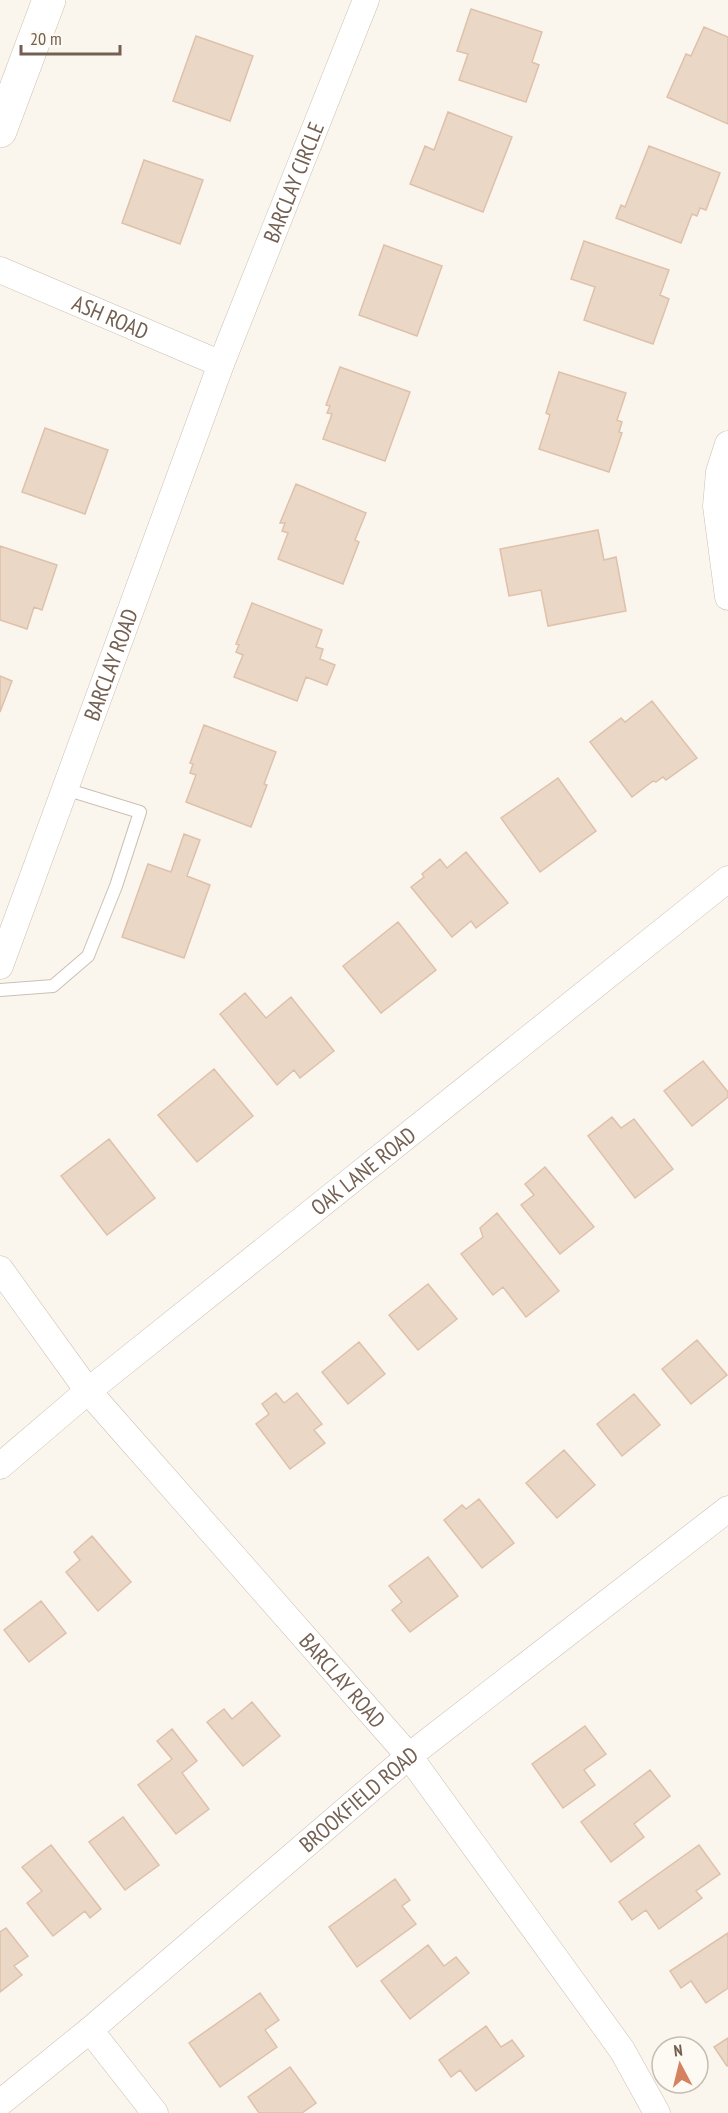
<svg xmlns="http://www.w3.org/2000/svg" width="728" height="2113" viewBox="0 0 728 2113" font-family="'PT Sans Narrow',sans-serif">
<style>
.building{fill:#ebd7c6;stroke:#dec1aa;stroke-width:1.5}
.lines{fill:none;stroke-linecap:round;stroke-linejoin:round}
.lane-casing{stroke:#ccbfb3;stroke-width:14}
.street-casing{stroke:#ccbfb3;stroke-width:27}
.secondary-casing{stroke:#cec0b1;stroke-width:34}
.lane{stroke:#fff;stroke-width:12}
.street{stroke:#fff;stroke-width:26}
.secondary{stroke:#fff;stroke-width:33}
.labels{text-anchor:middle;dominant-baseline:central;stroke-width:4.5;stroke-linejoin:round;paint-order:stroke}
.street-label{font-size:22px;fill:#746052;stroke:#fdfaf3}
</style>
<rect width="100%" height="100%" fill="#fbf6ed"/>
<!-- building -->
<path class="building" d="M471,9L542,32L532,62L539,65L526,102L459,80L468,54L457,51Z
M704,27L728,37V124L667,97L686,54L691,56Z
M196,36L253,56L230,121L173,101Z
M448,112L512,137L483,212L410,184L425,146L434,150Z
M649,146L720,173L706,210L700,208L697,216L692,214L681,243L616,218L621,205L625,207Z
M144,160L203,180L180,244L122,223Z
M584,241L669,270L660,295L669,299L653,344L584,320L595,287L571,279Z
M384,245L442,266L417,336L359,315Z
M340,367L410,392L385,461L323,439L332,414L327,413L330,406L326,405Z
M559,372L626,393L617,420L622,422L619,432L622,433L609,472L539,449L550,415L546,413Z
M45,428L108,450L85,514L22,492Z
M296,484L366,513L355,540L359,542L343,584L278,559L288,533L282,531L285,523H280Z
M598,530L604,560L616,557L626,611L548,626L541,590L509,596L500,549Z
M0,546L57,565L42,610L34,607L27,629L0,620Z
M252,603L322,630L316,647L323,649L320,659L335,665L327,685L306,677L297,701L234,677L243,655L236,652L239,645L236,644Z
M0,676L12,681L0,712Z
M652,701L697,758L666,780L663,777L656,782L653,781L632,797L590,742L621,718L625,722Z
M204,725L276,752L264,784L267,785L251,827L186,802L196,775L190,773L193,764L190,763Z
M558,778L596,831L540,872L501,818Z
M184,834L200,840L187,876L210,885L184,958L122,937L148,864L171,872Z
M466,852L508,903L476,928L471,921L452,937L411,887L424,877L422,874L440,859L447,868Z
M398,922L436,970L381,1013L343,966Z
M245,993L266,1018L291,997L334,1051L300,1078L294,1070L277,1085L220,1014Z
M703,1061L728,1092V1097L692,1126L664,1091Z
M214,1069L253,1116L197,1162L158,1115Z
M612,1117L621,1128L634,1119L673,1169L635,1198L588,1136Z
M109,1139L155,1198L107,1235L61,1176Z
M545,1167L594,1227L560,1254L521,1205L534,1195L525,1184Z
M497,1213L559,1291L526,1317L503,1287L493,1295L461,1254L483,1237L480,1228Z
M428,1284L457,1319L418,1350L389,1315Z
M697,1340L727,1375L691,1404L662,1369Z
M359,1342L385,1374L348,1404L322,1372Z
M276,1393L284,1403L297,1393L322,1424L314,1430L325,1443L290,1469L256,1424L269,1414L262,1404Z
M634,1394L660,1425L622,1456L597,1424Z
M564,1450L595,1485L557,1518L526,1483Z
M479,1499L514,1543L482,1568L444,1520L462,1505L466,1509Z
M92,1536L131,1582L98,1611L66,1572L80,1560L74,1552Z
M428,1557L458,1596L410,1632L392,1610L402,1602L389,1586Z
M41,1601L66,1633L29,1662L4,1630Z
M252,1702L280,1736L243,1766L207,1722L224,1709L232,1719Z
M585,1726L606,1754L584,1770L595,1785L563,1808L532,1764Z
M172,1729L197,1761L182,1773L209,1809L176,1834L138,1785L172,1759L157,1741Z
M650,1770L670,1796L634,1824L644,1837L611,1862L581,1822Z
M123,1817L159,1865L125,1890L89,1842Z
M51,1845L101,1909L90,1918L85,1911L53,1936L27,1903L42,1891L22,1867Z
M699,1845L720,1874L696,1891L702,1898L659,1929L646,1910L632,1920L619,1902Z
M395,1879L410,1900L402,1906L416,1924L357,1967L329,1927Z
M6,1928L28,1956L14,1966L22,1975L0,1992V1932Z
M728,1933V1988L706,2003L691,1981L681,1988L670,1971Z
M428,1945L444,1966L456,1957L469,1973L410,2019L381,1981Z
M260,1993L279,2020L265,2030L277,2047L220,2087L189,2043Z
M486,2026L501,2047L512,2040L524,2056L476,2091L460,2070L451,2077L439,2060Z
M728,2038V2065L727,2066L714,2047Z
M290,2067L316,2103L302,2113H259L248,2097Z"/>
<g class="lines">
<!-- lane casing -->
<g class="lane-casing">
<path id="lane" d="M0,990L53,986L88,956L116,886L140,812L65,789"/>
</g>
<!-- street casing -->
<g class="street-casing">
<g id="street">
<path id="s1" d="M0,270L221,364"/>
<path d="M728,444L719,472L716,506L728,597"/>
<path id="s2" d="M0,966L221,364L366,0"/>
<path id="s3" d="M0,1269L88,1391L409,1756L622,2050L657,2113"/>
<path id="s4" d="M0,1466L88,1391L728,879"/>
<path d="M90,2030L155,2113"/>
<path id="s5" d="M0,2103L90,2030L409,1756L728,1509"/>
</g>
</g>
<!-- secondary casing -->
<g class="secondary-casing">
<path id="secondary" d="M0,131L49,0"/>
</g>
<!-- lane -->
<use href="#lane" class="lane"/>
<!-- street -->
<use href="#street" class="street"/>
<!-- secondary -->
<use href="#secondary" class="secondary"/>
</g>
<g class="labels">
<!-- street labels -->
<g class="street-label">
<text stroke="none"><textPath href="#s2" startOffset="837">BARCLAY CIRCLE</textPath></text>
<text stroke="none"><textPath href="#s1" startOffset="120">ASH ROAD</textPath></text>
<text stroke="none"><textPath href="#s2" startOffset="321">BARCLAY ROAD</textPath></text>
<text stroke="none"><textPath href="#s4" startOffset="468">OAK LANE ROAD</textPath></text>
<text stroke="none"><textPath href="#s3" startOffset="536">BARCLAY ROAD</textPath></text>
<text stroke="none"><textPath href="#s5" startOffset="470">BROOKFIELD ROAD</textPath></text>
</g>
</g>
<!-- north arrow -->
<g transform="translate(680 2065) rotate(353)"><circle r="28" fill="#fdfaf3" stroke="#c6bcb3" stroke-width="1.5"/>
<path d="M0-4.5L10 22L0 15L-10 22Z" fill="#d58261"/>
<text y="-9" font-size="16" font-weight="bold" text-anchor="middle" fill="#746052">N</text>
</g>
<!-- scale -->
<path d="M21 45v9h99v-9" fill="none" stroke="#746052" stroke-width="3"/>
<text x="30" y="45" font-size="18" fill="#746052" stroke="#fdfaf3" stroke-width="4.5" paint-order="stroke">20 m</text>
</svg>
